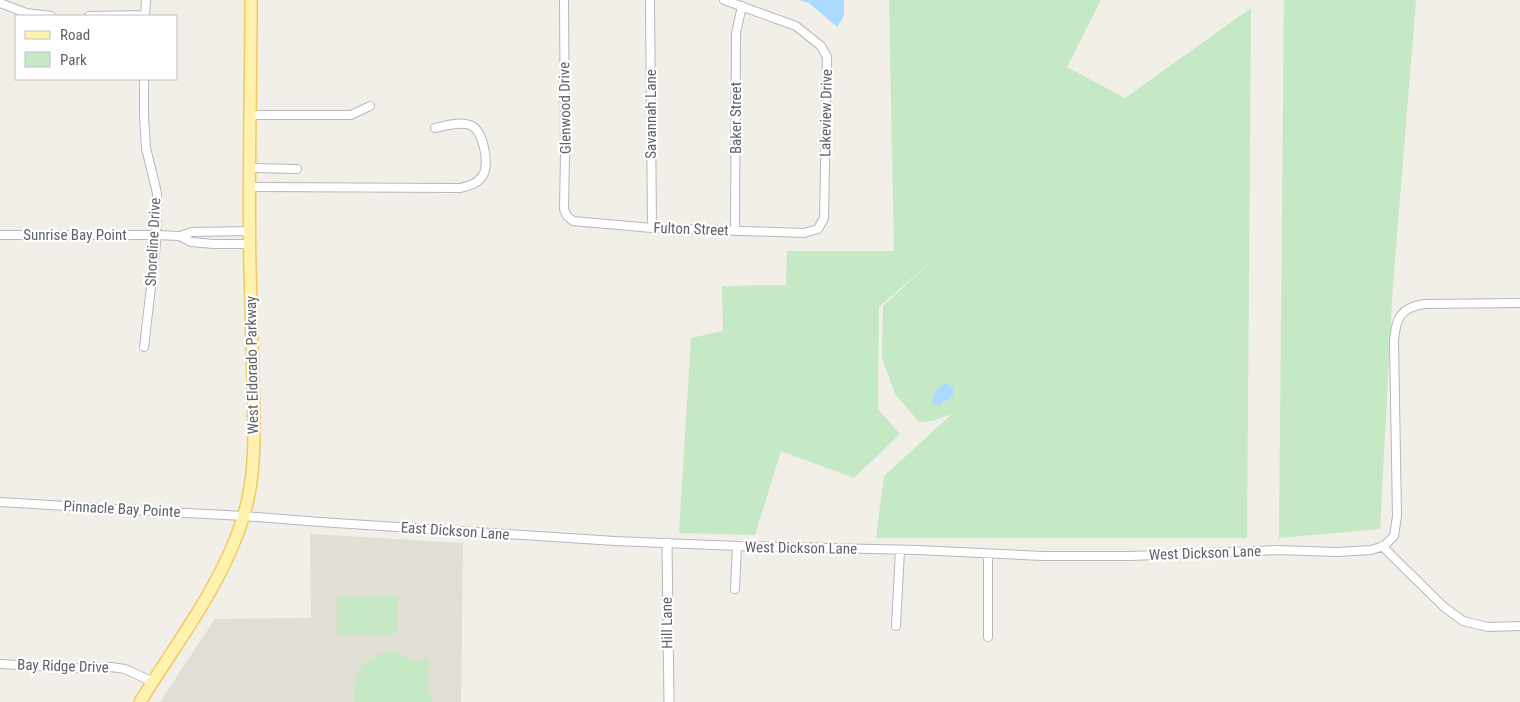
<svg xmlns="http://www.w3.org/2000/svg" width="1520" height="702" viewBox="0 0 1520 702" font-family="'Roboto Condensed',sans-serif">
<style>
.education{fill:#e1ded6}
.green{fill:#c5e8c5}
.water{fill:#aadaff}
.lines{fill:none;stroke-linecap:round;stroke-linejoin:round}
.minor-casing{stroke:#b5b8bc;stroke-width:10}
.tertiary-casing{stroke:#b5b8bc;stroke-width:11}
.primary-casing{stroke:#f2c960;stroke-width:14}
.minor{stroke:#fff;stroke-width:8}
.tertiary{stroke:#fff;stroke-width:9}
.primary{stroke:#fff2af;stroke-width:11}
.labels{text-anchor:middle;dominant-baseline:central;stroke-width:4.5;stroke-linejoin:round;paint-order:stroke}
.street-label{font-size:15px;fill:#5f6368;stroke:#fff}
</style>
<rect width="100%" height="100%" fill="#f1efe8"/>
<!-- education -->
<path class="education" d="M310,534L463,543L461,702H160L215,619L311,618Z"/>
<!-- green -->
<path class="green" d="M889,0H1101L1067,67L1125,98L1251,8L1247,538H876L884,476L952,414L932,421L919,422L895,394L882,358L883,306L941,253L879,307L878,409L900,434L854,478L781,451L755,535L679,533L691,338L723,331L722,286L786,285L787,251H894Z
M1284,0H1416L1393,284L1380,529L1279,538Z
M398,596V632H394L393,635L337,634V597Z
M389,650L415,661L429,660L427,687L432,696V702H354C353,673 361,660 389,650Z"/>
<!-- water -->
<path class="water" d="M799,0H844V16L837,27L809,3Z
M947,383L953,388V395L947,401H943L940,406H937L932,402C933,392 938,387 947,383Z"/>
<g class="lines">
<!-- minor casing -->
<g class="minor-casing">
<path id="minor" d="M564,0L565,154L564,209L567,216L573,221L652,228L804,233L818,229L824,218L827,57L821,46L796,26L724,0
M650,0L652,228
M0,3L26,13L51,16
M89,16L145,15
M145,16L146,0
M250,115H351L370,106
M251,168L297,169
M250,187L460,188C468,186 478,184 483,175C490,164 483,129 470,125C459,121 445,126 435,128
M735,231L736,33L742,6
M0,235H156L180,236L191,242L213,244H250
M180,236L192,232L250,231
M144,347L156,244L157,193L146,148L144,117V79
M0,502L148,511L244,516L320,522L615,541L737,546L917,550L1043,556H1130L1277,550L1337,552L1371,550L1384,546L1394,536L1397,516L1394,341C1396,318 1400,308 1424,304L1520,303
M1382,546L1444,607L1463,621L1488,627L1520,626
M735,589L737,546
M896,626L900,550
M988,637V554
M0,664L73,668L111,667L125,669L153,682"/>
</g>
<!-- tertiary casing -->
<g class="tertiary-casing">
<path id="tertiary" d="M667,543L669,702"/>
</g>
<!-- primary casing -->
<g class="primary-casing">
<path id="primary" d="M140,702C177,642 222,585 243,518C257,474 254,427 253,382C252,344 251,307 250,269C248,179 251,89 251,0"/>
</g>
<!-- minor -->
<use href="#minor" class="minor"/>
<!-- tertiary -->
<use href="#tertiary" class="tertiary"/>
<!-- primary -->
<use href="#primary" class="primary"/>
</g>
<g class="labels">
<!-- street labels -->
<g class="street-label">
<text transform="translate(565 108) rotate(-91)">Glenwood Drive</text>
<text transform="translate(826 113) rotate(-89)">Lakeview Drive</text>
<text transform="translate(651 114) rotate(-90)">Savannah Lane</text>
<text transform="translate(736 118) rotate(-90)">Baker Street</text>
<text transform="translate(691 229) rotate(2)">Fulton Street</text>
<text x="75" y="235">Sunrise Bay Point</text>
<text transform="translate(153 242) rotate(-87)">Shoreline Drive</text>
<text transform="translate(252 365) rotate(-91)">West Eldorado Parkway</text>
<text transform="translate(122 509) rotate(3)">Pinnacle Bay Pointe</text>
<text transform="translate(455 531) rotate(4)">East Dickson Lane</text>
<text transform="translate(801 548) rotate(1)">West Dickson Lane</text>
<text transform="translate(1205 553) rotate(-2)">West Dickson Lane</text>
<text transform="translate(667 623) rotate(-91)">Hill Lane</text>
<text transform="translate(63 666) rotate(2)">Bay Ridge Drive</text>
</g>
</g>
<!-- legend -->
<rect x="15" y="15" width="162" height="65" fill="#ffffff" stroke="#bfc1c3"/>
<rect x="25" y="31" width="25" height="8" fill="#fff2af" stroke="#bfc1c3"/>
<text x="60" y="40" font-size="15" fill="#5f6368">Road</text>
<rect x="25" y="52" width="25" height="15" fill="#c5e8c5" stroke="#bfc1c3"/>
<text x="60" y="65" font-size="15" fill="#5f6368">Park</text>
</svg>
